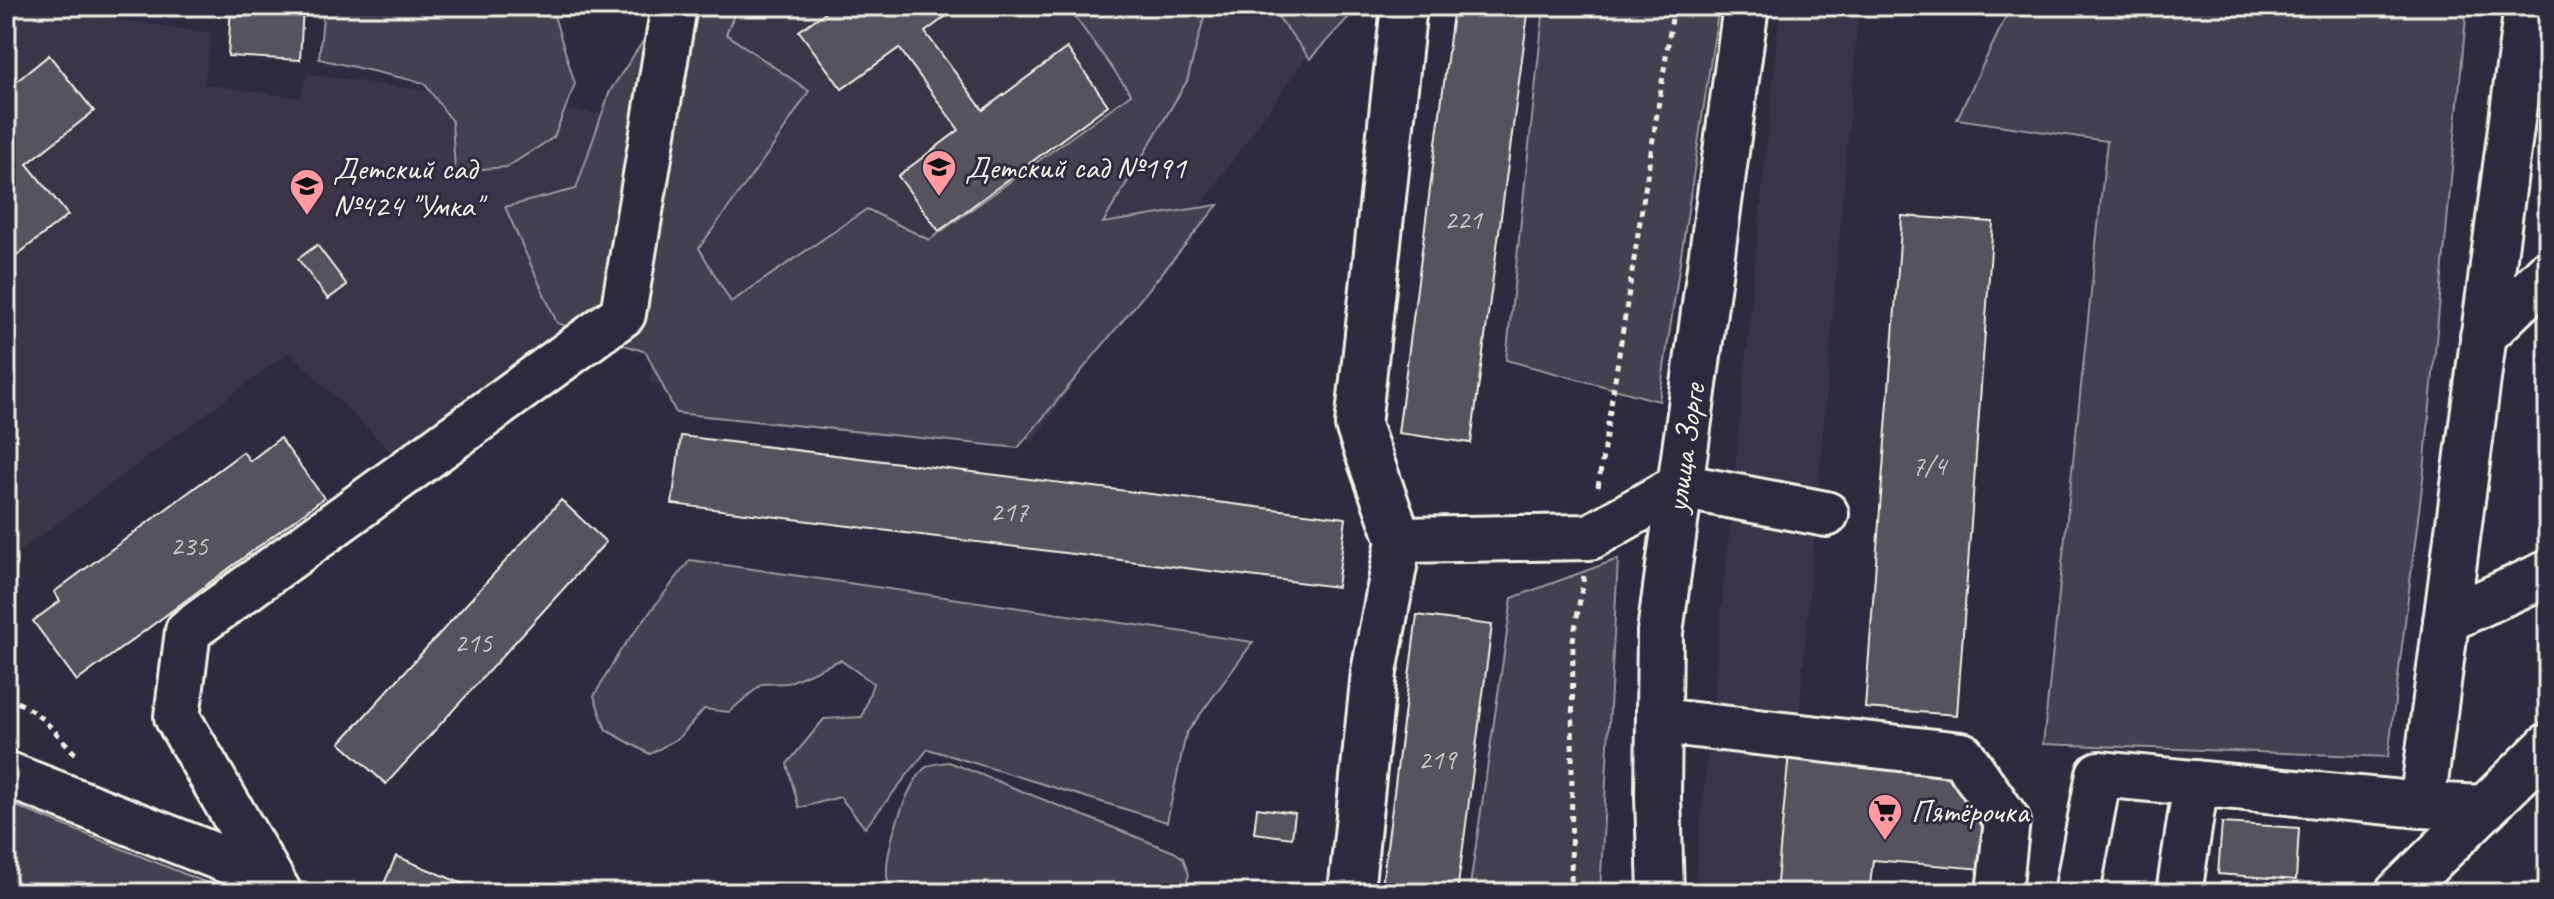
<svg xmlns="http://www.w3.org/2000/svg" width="2554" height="899" viewBox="0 0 2554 899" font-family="Caveat,sans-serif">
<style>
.built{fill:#3b3647}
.green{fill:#454050;stroke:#9c989c;stroke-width:2}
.building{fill:#56525f;stroke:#f4f1e8;stroke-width:2}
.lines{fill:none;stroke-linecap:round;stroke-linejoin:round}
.minor-casing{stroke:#f4f1e8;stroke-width:50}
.path{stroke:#f4f1e8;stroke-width:5;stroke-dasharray:6 6;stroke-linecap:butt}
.minor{stroke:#2f2a3d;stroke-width:44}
.labels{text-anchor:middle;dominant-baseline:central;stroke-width:6;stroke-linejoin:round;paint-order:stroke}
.number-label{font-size:28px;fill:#ccc9c6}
.poi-label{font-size:32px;fill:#f4f1e8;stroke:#2f2a3d;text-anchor:start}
.street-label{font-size:32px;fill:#f4f1e8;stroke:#2f2a3d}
</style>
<rect width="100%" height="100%" fill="#2f2a3d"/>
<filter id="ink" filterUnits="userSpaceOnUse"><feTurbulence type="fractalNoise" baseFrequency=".0125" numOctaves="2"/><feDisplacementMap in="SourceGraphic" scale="16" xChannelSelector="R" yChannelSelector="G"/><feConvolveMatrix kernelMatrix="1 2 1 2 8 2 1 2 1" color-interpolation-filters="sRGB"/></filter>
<g filter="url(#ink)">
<!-- built -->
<path class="built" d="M6,6H78L85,15L212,33L204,84L300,98L307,74L621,117L596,318L407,468L290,352L6,561Z
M696,6H1340L1338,13L1033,441L649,383Z
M1780,6H1859L1784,893H1694Z"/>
<!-- green -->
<path class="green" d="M324,6H551L575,84L554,137L507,167L455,171L452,121L424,83L319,59Z
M659,6H738L726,34L809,91L774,145L699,248L731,302L867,209L929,240L1131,94L1067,6H1207L1187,81L1103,223L1218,205L1018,448L676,413L646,352L557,323L505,207L576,189L610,91L653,26Z
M1270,6H1359L1310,59Z
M1544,6H1719L1659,401L1506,360Z
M2011,6H2467L2424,471L2388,757L2043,744L2107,141L1957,119Z
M1618,559L1600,893H1469L1512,598Z
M690,560L1253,642L1186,734L1167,822L928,749L865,828L840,797L799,808L787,764L824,719L862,717L873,683L840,660L788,683L762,684L729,712L704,709L680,737L650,754L606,730L594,696L620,651Z
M949,762L1174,852L1183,858L1189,875L1182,893H901C896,890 890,887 888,881C881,859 907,782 925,768C932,763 941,763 949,762Z
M6,802L232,893H6Z"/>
<!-- building -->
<path class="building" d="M231,6H303L300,60L228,56Z
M834,6H960L925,32L983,110L1067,48L1108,105L939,231L898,176L959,130L899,48L842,89L799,31Z
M1454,6H1529L1471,443L1398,433Z
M49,55L94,111L27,164L68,215L12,259L6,251V132L12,127L6,119V90Z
M1902,216L1993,222L1957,715L1865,708Z
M317,245L347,285L328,299L298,259Z
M681,436L1346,518L1337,587L672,504Z
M280,438L324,498L77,681L33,621L60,601L54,592L243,452L250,461Z
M561,500L606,542L386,784L340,743Z
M1417,615L1492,625L1457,893H1381Z
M1790,741L1934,754L1989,813L1983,869L1873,860L1869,893H1776Z
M1257,808L1295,813L1292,838L1254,833Z
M2222,823L2299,828L2296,880L2218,874Z
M396,856L485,893H380Z"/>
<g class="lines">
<!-- minor casing -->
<g class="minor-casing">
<path id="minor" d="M2483,336L2548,273
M1399,540L1358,425L1404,6
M2446,620L2548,573
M1659,721L1962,755L2007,820L1999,893
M6,774L269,877
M2422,805L2527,6
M279,893L177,717L188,631L623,314L674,6
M1351,893L1374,672L1399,540L1590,537L1680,486L1826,514
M1661,893L1658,796L1660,632L1746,6
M2077,893L2099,774L2422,805L2485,808
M2179,893L2196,783
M2398,893L2548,746"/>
</g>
<!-- path -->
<path class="path" d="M1598,487L1674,6
M6,698C37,707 57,734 78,757
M1571,893L1573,640L1584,576"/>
<!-- minor -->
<use href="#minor" class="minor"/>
</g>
</g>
<!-- icons -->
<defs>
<g id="school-pin" transform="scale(1.8)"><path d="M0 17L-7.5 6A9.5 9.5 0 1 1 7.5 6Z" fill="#ff9aa2" stroke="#2f2a3d"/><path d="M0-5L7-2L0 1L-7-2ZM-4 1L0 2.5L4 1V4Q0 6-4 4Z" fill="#111"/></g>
<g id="supermarket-pin" transform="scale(1.8)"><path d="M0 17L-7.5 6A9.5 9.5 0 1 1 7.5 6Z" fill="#ff9aa2" stroke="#2f2a3d"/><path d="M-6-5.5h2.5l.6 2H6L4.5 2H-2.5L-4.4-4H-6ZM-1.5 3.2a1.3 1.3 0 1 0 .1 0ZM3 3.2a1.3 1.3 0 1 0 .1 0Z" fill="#111"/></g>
</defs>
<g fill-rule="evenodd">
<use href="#school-pin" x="939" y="167"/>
<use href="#school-pin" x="307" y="186"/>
<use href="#supermarket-pin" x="1885" y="811"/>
</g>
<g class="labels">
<!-- number labels -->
<g class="number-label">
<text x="1463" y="219">221</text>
<text x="1929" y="465">7/4</text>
<text x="1009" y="511">217</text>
<text x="189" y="545">235</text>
<text x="473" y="642">215</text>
<text x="1437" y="759">219</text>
</g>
<!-- poi labels -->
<g class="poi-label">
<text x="965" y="167">Детский сад №191</text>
<text x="333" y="168">Детский сад<tspan x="333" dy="37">№424 "Умка"</tspan></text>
<text x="1911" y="811">Пятёрочка</text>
</g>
<!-- street labels -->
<g class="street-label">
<text transform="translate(1685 448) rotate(-82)">улица Зорге</text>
</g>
</g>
<!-- margin -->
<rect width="2554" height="899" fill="none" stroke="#2f2a3d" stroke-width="32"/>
<rect x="16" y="16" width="2522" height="867" fill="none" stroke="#f4f1e8" stroke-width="3" filter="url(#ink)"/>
</svg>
